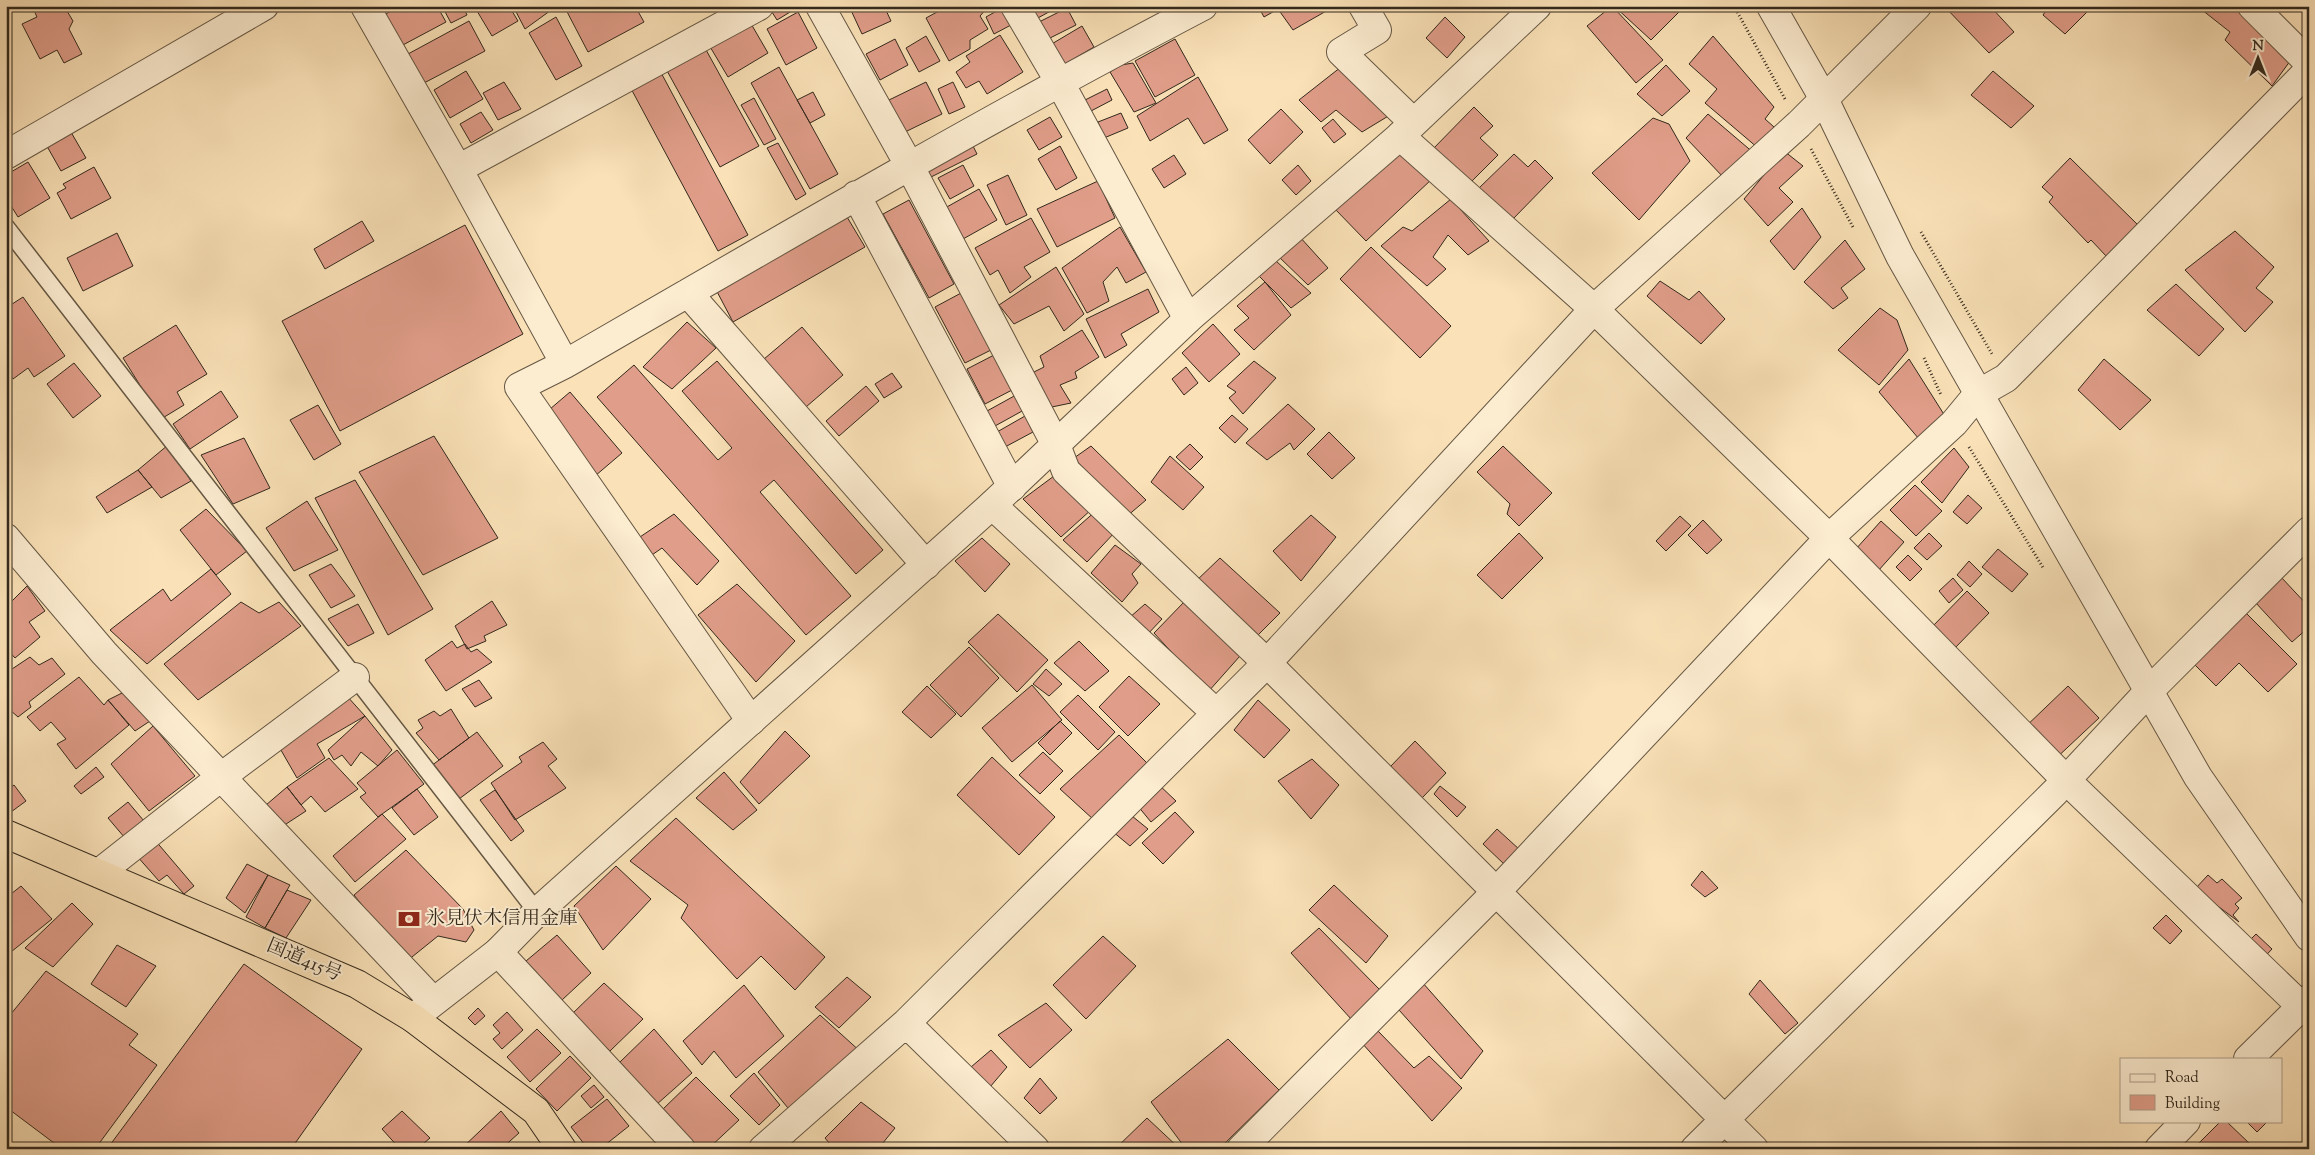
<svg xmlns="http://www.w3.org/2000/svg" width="2315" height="1155" viewBox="0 0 2315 1155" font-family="'Sorts Mill Goudy','Noto Serif JP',serif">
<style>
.building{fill:#e09d89;stroke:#33291d}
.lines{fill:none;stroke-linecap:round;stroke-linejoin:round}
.service-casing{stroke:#655744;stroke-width:19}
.minor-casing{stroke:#655744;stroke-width:30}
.tertiary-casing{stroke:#655744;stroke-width:30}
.secondary-casing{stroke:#33291d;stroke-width:30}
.trunk-casing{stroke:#33291d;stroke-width:30}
.path{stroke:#33291d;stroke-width:3;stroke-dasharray:1 2.5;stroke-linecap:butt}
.service{stroke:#fcecd0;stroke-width:16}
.minor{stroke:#fcecd0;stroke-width:28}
.tertiary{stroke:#fcecd0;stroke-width:28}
.secondary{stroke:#fcecd0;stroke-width:28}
.trunk{stroke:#fae1b7;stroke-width:28}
.labels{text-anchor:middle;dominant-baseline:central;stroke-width:4;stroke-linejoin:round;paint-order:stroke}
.poi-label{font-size:19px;fill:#33291d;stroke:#fcecd0;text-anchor:start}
.street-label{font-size:19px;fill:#33291d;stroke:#fcecd0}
</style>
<rect width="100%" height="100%" fill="#fae1b7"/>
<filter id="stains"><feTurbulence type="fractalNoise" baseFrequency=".004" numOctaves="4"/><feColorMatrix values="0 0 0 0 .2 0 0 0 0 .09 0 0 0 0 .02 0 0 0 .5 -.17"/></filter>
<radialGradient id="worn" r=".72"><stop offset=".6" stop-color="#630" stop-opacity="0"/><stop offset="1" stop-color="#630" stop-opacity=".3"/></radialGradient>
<!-- building -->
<path class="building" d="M32,6H64L73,21L69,29L82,54L64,63L57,50L40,59L22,24L37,17Z
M400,6H437L446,22L401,46L384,15Z
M442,6H463L467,15L451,23Z
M474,6H509L518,21L492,36Z
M513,6H553L554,8L525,29Z
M564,6H635L644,22L588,52Z
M774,6H800L777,20L770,9Z
M849,6H884L891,21L862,34Z
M948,6H989L980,16L988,29L970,40V49L949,61L926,18Z
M1030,6H1058V7L1036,19Z
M1258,6H1335L1293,30L1278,9L1264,17Z
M1612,6L1663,60L1636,83L1587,26Z
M1614,6H1675L1680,11L1651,40Z
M1944,6H1990L2014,32L1989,53Z
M2049,6H2081L2087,12L2065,34L2043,15Z
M2197,6H2241L2293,57L2272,86L2225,40L2230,32Z
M1002,8L1011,25L994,34L986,17Z
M1067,8L1076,25L1048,39L1039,22Z
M798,12L817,48L786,65L767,29Z
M556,17L582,66L556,80L529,33Z
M1445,17L1465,37L1447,58L1426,38Z
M469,21L485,51L424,83L408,54Z
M750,22L768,53L728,77L709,45Z
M1082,26L1094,47L1063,65L1050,45Z
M1000,35L1023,72L987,94L979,81L966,88L956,72L970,62L966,56Z
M926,36L940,61L919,72L906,48Z
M1713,36L1774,107L1765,119L1774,127L1758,148L1705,103L1717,89L1689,64Z
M895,39L908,65L880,80L866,54Z
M1175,39L1195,75L1155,97L1135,61Z
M705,48L759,146L720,167L666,69Z
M1133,63L1156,103L1134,112L1110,72L1121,65Z
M1666,65L1690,91L1662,116L1637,94Z
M658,67L748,235L718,251L628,83Z
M779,67L838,174L810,189L751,83Z
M1341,67L1390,115L1362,132L1336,110L1321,122L1299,100Z
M466,71L483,99L450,118L434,90Z
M1993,71L2034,106L2011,128L1971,95Z
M1198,77L1228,130L1204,144L1188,118L1150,141L1137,116Z
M504,82L521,109L498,120L483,93Z
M926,82L942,114L905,132L889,100Z
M953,82L965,107L949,114L938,89Z
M1107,89L1112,100L1091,111L1085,100Z
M813,92L825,115L810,123L797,100Z
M754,98L776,139L764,145L741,105Z
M1474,107L1493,126L1480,138L1498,155L1466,187L1430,152Z
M1281,109L1303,132L1270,164L1248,140Z
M481,112L493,130L471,143L460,124Z
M1121,113L1128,128L1104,138L1098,122Z
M1708,114L1755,154L1725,179L1686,138Z
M1050,117L1062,137L1039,150L1027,130Z
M1653,118L1669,124L1690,161L1639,220L1592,173Z
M1333,119L1346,134L1334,143L1322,128Z
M68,127L86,158L61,171L44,141Z
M970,140L977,154L929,178L922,163Z
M778,143L806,194L796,200L767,148Z
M1060,146L1077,178L1056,190L1038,159Z
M1401,149L1432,179L1366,241L1334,208Z
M1784,151L1803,166L1779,188L1793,202L1768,226L1744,199Z
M1514,154L1528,167L1535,160L1553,178L1511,221L1478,189Z
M1174,155L1186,174L1164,188L1152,169Z
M2070,158L2139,226L2107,257L2091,240L2088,243L2049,202L2053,197L2042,187Z
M28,162L50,198L18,217L6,198V175Z
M963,165L974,186L950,199L938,178Z
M1298,165L1311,181L1296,195L1282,180Z
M94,167L111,198L71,219L57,193L66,188L63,184Z
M1008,175L1027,215L1006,225L987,185Z
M1098,181L1115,218L1057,247L1037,209Z
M979,189L997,220L963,239L945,208Z
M1451,199L1489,241L1468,255L1448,235L1433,257L1446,269L1427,286L1381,246L1403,227L1412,231Z
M909,200L954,284L929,298L883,214Z
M1802,208L1821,237L1794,270L1770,241Z
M844,212L865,247L733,322L713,284Z
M1031,218L1050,252L1024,267L1031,277L1010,293L998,270L990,275L975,248Z
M362,221L374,241L325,269L314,249Z
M465,225L523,334L340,431L282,321Z
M1120,227L1146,272L1126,283L1117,267L1103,282L1109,301L1087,313L1062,268Z
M2235,231L2274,267L2256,288L2273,302L2245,332L2185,270Z
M117,233L133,266L83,291L67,258Z
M1299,236L1328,268L1308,285L1277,255Z
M1845,240L1865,269L1841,288L1848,298L1833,309L1804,282Z
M1371,247L1451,326L1420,358L1340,279Z
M1276,261L1311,293L1291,308L1257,274Z
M1056,267L1084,314L1064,331L1049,306L1014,324L999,305Z
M1660,281L1689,300L1699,291L1725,319L1701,344L1647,296Z
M1265,282L1291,315L1254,350L1234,330L1249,318L1237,306Z
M2176,284L2224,329L2199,356L2147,310Z
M1148,289L1159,312L1121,334L1127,345L1105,358L1086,319Z
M963,292L993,349L965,363L935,307Z
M23,297L65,356L34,377L28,368L13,379L6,369V308Z
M1880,308L1897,320L1908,350L1879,385L1838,350Z
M687,322L716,348L672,389L643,367Z
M1213,324L1240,354L1209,382L1182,353Z
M176,325L207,374L177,392L184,405L161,419L123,358Z
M802,327L843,375L806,407L764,359Z
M1082,330L1099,357L1075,372L1077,378L1060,385L1071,403L1047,408L1028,375L1044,367L1040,356Z
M996,354L1014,389L985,404L967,369Z
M1909,359L1945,416L1919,439L1879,392Z
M2104,359L2151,400L2120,430L2078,390Z
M717,361L883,550L856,574L774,480L760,492L851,596L806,635L597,397L634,365L718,460L732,448L682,391Z
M1254,361L1276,378L1243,414L1229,398L1236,392L1227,386Z
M74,363L101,396L73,418L47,384Z
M1186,367L1198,383L1184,395L1172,379Z
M892,373L902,387L884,398L875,384Z
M866,386L879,401L839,436L826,421Z
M221,391L238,417L190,449L173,424Z
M570,392L622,453L595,476L543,415Z
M1016,395L1024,410L995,426L987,411Z
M1288,404L1315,429L1294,450L1290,443L1267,460L1246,443Z
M318,405L341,444L314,460L290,420Z
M1232,415L1248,429L1235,443L1219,428Z
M1025,416L1033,432L1005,447L997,432Z
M1329,432L1355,458L1332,479L1307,454Z
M434,436L498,538L423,575L359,472Z
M244,438L270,488L233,504L201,455Z
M1190,444L1203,457L1190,470L1176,457Z
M168,445L191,481L161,498L138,470Z
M1091,446L1146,500L1126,517L1074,458Z
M1503,446L1552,493L1519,526L1507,514L1510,504L1477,472Z
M1954,448L1969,467L1942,503L1921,482Z
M1170,456L1204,487L1183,510L1151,482Z
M138,470L152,487L107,513L96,497Z
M1054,476L1092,509L1061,537L1023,499Z
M355,480L433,609L388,635L315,498Z
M1915,485L1942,511L1916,536L1890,510Z
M1968,495L1982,508L1967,524L1953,512Z
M307,501L338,550L294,571L266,528Z
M206,509L247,551L216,575L180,530Z
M1098,509L1116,531L1087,562L1063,540Z
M674,514L719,561L697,585L662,548L649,557L637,539Z
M1311,515L1336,537L1301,581L1273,551Z
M1680,516L1691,526L1666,551L1656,541Z
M1703,520L1722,540L1707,554L1688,535Z
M1881,521L1904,542L1878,571L1855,550Z
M1519,533L1543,558L1502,599L1477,575Z
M1929,533L1942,546L1927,560L1914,548Z
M982,538L1010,564L985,592L955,561Z
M1115,545L1141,564L1132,574L1138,583L1122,602L1091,573Z
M1998,549L2028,574L2012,592L1982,567Z
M1908,555L1922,569L1910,581L1896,567Z
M1220,558L1280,613L1255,638L1194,583Z
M1969,561L1982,574L1970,587L1957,575Z
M331,564L355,596L331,608L309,575Z
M211,569L231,594L147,664L110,630L163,589L171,601Z
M2281,577L2309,607V627L2292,642L2255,602Z
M1953,578L1963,590L1949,603L1939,591Z
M737,584L795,641L756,682L698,615Z
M27,586L45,611L29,622L40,637L15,658L6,648V607Z
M1967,591L1989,613L1954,649L1932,627Z
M1186,600L1240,656L1208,692L1154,633Z
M492,601L507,625L484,636L486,641L467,649L455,626Z
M241,602L259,613L279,602L301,626L198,700L164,664Z
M358,604L374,633L348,646L328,619Z
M1145,604L1162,619L1145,637L1129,618Z
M2244,611L2297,664L2268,692L2239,663L2216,686L2192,662Z
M998,614L1048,660L1017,692L968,642Z
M452,641L457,648L465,644L471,652L477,649L492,662L446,691L425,660Z
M1079,641L1109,671L1085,691L1054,663Z
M969,647L999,678L961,717L930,685Z
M30,657L39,665L52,658L65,674L29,702L31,707L18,717L10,710L6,712V673Z
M1046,669L1062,684L1049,696L1033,684Z
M1129,676L1160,704L1128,736L1099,707Z
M79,677L104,705L108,700L129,725L76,769L57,744L66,739L51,722L40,731L27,717Z
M479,680L492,698L475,707L462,689Z
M1032,685L1062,720L1012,762L982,728Z
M927,686L956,714L931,738L902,712Z
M2068,686L2099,718L2052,762L2022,730Z
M126,691L153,719L135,731L108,700Z
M346,695L365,716L317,744L325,758L297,778L274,738Z
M1078,695L1115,732L1098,750L1060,712Z
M1258,700L1290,730L1264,758L1234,730Z
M451,709L469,738L439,760L416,733L423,728L418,720L434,711L440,716Z
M365,716L392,750L378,766L361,752L351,766L342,755L334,760L328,750Z
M1060,721L1072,733L1050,755L1038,743Z
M153,726L195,776L149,811L111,764Z
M785,731L810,756L759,804L740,782Z
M477,732L503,766L459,799L431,766Z
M1119,735L1147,763L1094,820L1060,789Z
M1415,741L1446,773L1422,798L1390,767Z
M543,742L557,759L548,766L566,788L515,820L491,783L522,762L519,757Z
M397,750L424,784L378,817L360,797L366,793L357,783Z
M1043,752L1063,771L1040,794L1019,775Z
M992,757L1055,817L1019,855L957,795Z
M329,758L358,789L325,812L311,796L301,805L287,787Z
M1312,759L1339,785L1311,819L1278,781Z
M96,767L104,777L81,794L74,786Z
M724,772L757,810L733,830L696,798Z
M1157,783L1176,801L1151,822L1137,805Z
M14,785L26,801L11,812L6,806V791Z
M1440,786L1466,807L1457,817L1434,794Z
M287,787L306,811L283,826L266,805Z
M417,789L438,817L414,835L392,808Z
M495,790L524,831L511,841L480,800Z
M128,802L144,821L125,838L108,818Z
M1175,812L1194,832L1163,864L1142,843Z
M382,814L406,839L355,882L333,856Z
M1132,816L1148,829L1130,846L1112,831Z
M676,818L825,957L795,990L761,956L737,979L681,918L688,905L630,861Z
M1497,829L1520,850L1505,865L1483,844Z
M154,839L194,886L184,894L167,875L159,881L136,855Z
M406,850L463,909L474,930L466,942L438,936L407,961L354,895Z
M247,864L268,875L245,913L226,898Z
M616,866L651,899L603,950L574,906Z
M1702,871L1718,888L1705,897L1691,885Z
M268,875L290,885L265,928L246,917Z
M2208,875L2217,883L2222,879L2242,898L2235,904L2239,908L2233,915L2239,922L2195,889Z
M1334,885L1388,936L1366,963L1309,910Z
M21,886L52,919L6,956V898Z
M287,890L311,900L286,938L265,928Z
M72,903L93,924L53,967L25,948Z
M2166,915L2182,931L2170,944L2153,928Z
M1319,928L1381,991L1352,1020L1291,953Z
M2256,934L2272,949L2259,963L2243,947Z
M557,935L591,973L562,1000L526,961Z
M1103,936L1136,966L1086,1019L1053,985Z
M117,945L156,966L126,1007L91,984Z
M244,964L362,1049L291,1149H107Z
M46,971L138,1034L129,1045L157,1065L95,1149H62L6,1107V1097L11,1088L6,1084V1020Z
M847,977L871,997L839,1028L815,1007Z
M1760,980L1798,1023L1785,1034L1749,994Z
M1422,982L1483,1051L1461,1079L1399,1010Z
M604,983L643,1019L610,1051L572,1014Z
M744,985L784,1036L736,1078L714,1051L702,1065L683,1041Z
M1046,1003L1072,1030L1030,1068L998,1035Z
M478,1008L485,1016L475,1025L468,1018Z
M507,1012L523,1030L502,1049L493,1039L500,1033L493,1025Z
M820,1015L862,1053L793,1114L758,1072Z
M537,1029L561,1053L530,1082L507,1057Z
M654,1029L692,1073L656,1105L620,1062Z
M1377,1030L1414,1068L1429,1056L1462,1088L1432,1121L1361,1042Z
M1228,1039L1279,1090L1219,1149H1186L1151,1102Z
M991,1050L1007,1067L990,1087L971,1067Z
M570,1056L591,1078L557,1111L536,1089Z
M754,1073L780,1105L759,1125L730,1096Z
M696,1077L739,1120L708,1149H697L661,1111Z
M1040,1078L1057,1098L1040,1114L1024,1098Z
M594,1085L604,1097L591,1108L581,1096Z
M607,1099L629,1126L600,1149H588L571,1127Z
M861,1102L895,1128L878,1149H834L825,1138Z
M402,1111L430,1138L417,1149H400L382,1129Z
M501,1111L519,1133L501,1149H461Z
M1147,1118L1180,1149H1115Z
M2221,1121H2226L2250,1144L2246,1149H2197L2195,1147Z
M2246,1121H2268L2257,1132Z"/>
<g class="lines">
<!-- service casing -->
<g class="service-casing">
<path id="service" d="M6,227L537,912"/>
</g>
<!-- minor casing -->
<g class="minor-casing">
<path id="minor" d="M365,6L458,169L565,364
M820,6L909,165L1056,445L1066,471L1267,663L1754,1149
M1015,6L1059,81L1188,319
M1363,6L1377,30L1341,52L1413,122
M2252,6L2309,63
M1400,136L1594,309L1829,538L2066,780L2301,1006
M6,155L264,6
M458,169L759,6
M856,195L1012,487
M688,293L926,565
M992,505L1216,713
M6,538L104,653L433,1001
M751,721L519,387L565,364C776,242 987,119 1203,6
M99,873L221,777L355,677
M498,952L681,1149
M906,1023L1035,1149
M2248,1059L2309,999
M763,1149L906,1023L1267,663L1594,309L1799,124L1917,6
M1241,1149L1496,892L1829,538L1954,423L1978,394L2006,378L2309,70
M1695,1149L2055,792L2149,691L2309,531
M2159,1149L2186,1121"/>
</g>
<!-- tertiary casing -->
<g class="tertiary-casing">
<path id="tertiary" d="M1771,6L1824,99L1900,256L2198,777L2309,937
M413,1018L498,952L537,912L992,505L1188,319L1400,136L1537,6"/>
</g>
<!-- secondary casing -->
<g class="secondary-casing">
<path id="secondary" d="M2301,1006L2309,1013"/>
</g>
<!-- trunk casing -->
<g class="trunk-casing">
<path id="trunk" d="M6,834L357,984L413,1018L536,1111L562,1149"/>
</g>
<!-- path -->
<path class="path" d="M1734,6L1785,99
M1811,149L1854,229
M1921,232L1992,354
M1924,358L1941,395
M1969,447L2044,569"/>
<!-- service -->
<use href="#service" class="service"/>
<!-- minor -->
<use href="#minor" class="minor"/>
<!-- tertiary -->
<use href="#tertiary" class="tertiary"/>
<!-- secondary -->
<use href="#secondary" class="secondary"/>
<!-- trunk -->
<use href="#trunk" class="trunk"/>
</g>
<!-- icons -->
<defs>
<g id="bank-bare" transform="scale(1.725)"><path d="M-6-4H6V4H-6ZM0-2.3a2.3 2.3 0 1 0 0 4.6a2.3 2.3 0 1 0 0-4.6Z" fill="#8f2418" stroke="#fcecd0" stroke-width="2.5" paint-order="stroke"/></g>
</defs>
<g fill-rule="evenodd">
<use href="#bank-bare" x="409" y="919"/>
</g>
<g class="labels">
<!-- poi labels -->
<g class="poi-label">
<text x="426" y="919">氷見伏木信用金庫</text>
</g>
<!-- street labels -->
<g class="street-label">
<text transform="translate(304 961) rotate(23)">国道415号</text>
</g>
</g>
<!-- margin -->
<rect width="2315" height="1155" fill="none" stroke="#fae1b7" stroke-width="25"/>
<rect x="8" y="8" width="2300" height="1140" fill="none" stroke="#33291d" stroke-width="2.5"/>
<rect x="12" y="12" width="2290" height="1130" fill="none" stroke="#33291d"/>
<!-- legend -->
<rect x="2120" y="1058" width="162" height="65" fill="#fcecd0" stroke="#ac9e88"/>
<rect x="2130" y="1074" width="25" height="8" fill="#fcecd0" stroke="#ac9e88"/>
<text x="2165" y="1082" font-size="15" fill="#33291d">Road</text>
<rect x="2130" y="1095" width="25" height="15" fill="#e09d89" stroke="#ac9e88"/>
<text x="2165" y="1108" font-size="15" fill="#33291d">Building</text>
<!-- north arrow -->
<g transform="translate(2258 58)" stroke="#fcecd0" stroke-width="4" paint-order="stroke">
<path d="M0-4L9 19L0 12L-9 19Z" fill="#33291d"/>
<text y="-8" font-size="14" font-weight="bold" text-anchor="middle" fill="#33291d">N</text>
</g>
<rect width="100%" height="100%" filter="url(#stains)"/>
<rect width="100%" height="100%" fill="url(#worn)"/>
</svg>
